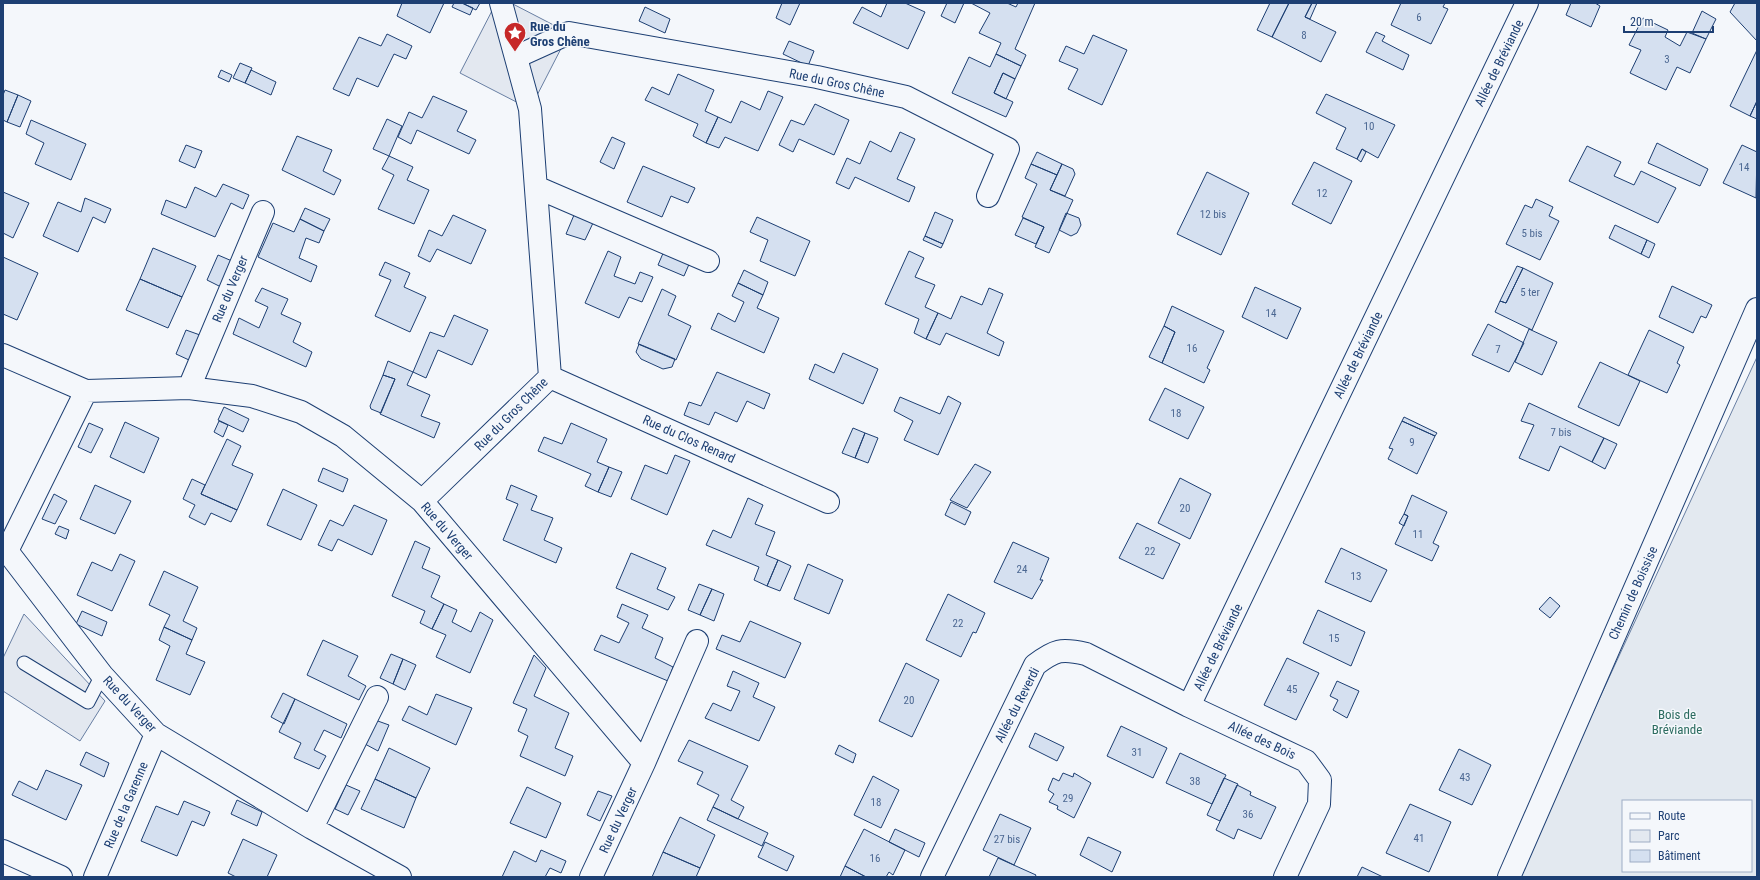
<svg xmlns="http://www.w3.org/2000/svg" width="1760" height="880" viewBox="0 0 1760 880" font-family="'Roboto Condensed',sans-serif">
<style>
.green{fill:#e3e9f0;stroke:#687fa3;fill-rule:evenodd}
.parking{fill:#e3e8f0;stroke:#687fa3}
.building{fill:#d5e0f0;stroke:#1d3f73}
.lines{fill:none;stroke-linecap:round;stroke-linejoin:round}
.service-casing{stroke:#1d3f73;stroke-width:15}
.minor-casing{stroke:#1d3f73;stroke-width:24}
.service{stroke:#f4f7fb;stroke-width:13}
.minor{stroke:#f4f7fb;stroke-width:22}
.labels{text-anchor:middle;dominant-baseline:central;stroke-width:3;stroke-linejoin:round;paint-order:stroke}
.number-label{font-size:11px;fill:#4b6792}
.poi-label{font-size:13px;font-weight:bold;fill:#1d3f73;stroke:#f4f7fb;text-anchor:start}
.street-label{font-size:13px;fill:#1d3f73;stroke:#f4f7fb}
.park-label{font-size:13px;fill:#2c6c60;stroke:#f4f7fb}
</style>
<rect width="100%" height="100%" fill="#f4f7fb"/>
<!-- green -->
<path class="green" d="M1757,357V877H1517ZM1623,801H1751V871H1623Z"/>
<!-- parking -->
<path class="parking" d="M496,3H511L569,33L530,109L460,73Z
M24,614L105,701L80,741L3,691V658Z"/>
<!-- building -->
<path class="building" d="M402,3H444L430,33L397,16Z
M454,3H462L473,8L470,15L452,7Z
M462,3H480L476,10Z
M782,3H800L790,25L776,18Z
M887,3H905L925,12L908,49L853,23L862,7L881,17Z
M947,3H964L955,23L941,16Z
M971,3H1007L1016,7L1018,3H1035L1015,49L1026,55L1021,66L996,54L1001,43L979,33L990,13Z
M1270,3H1289L1272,37L1257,30Z
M1289,3H1312L1305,17L1336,32L1321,62L1272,37Z
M1312,3H1317L1310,19L1305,17Z
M1401,3H1445L1443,7L1448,9L1431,44L1391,25Z
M1571,3H1595L1600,6L1591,27L1566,15Z
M1735,3H1757V41L1730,12Z
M645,7L670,19L665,33L639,21Z
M1702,11L1716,19L1706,39L1692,33Z
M1643,18L1668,30L1665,37L1680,46L1687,32L1706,39L1690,73L1677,67L1666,90L1630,73L1641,50L1629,45Z
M1376,32L1385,36L1382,41L1409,55L1403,70L1366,52Z
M387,34L412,46L406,59L394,54L378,87L357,78L349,96L333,89L359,37L381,46Z
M1093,35L1127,50L1102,105L1068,89L1078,69L1059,61L1066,46L1084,54Z
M789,41L814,51L808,66L783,54Z
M1757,50V101L1750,116L1730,106Z
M996,54L1021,66L1015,79L1003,73L994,93L1013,102L1006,117L952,93L969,57L990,67Z
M240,63L252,68L245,83L233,78Z
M221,70L232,75L229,82L218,77Z
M251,70L276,82L271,95L245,83Z
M1003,73L1015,79L1006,99L994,93Z
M678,74L714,90L705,111L718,117L706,143L693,136L698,124L645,100L652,87L669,95Z
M5,90L18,95L7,122L3,120V95Z
M768,91L783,97L758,151L725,137L719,148L706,143L718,117L731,123L741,101L760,110Z
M1326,94L1395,125L1378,158L1362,149L1357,159L1336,149L1346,128L1316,113Z
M18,95L31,101L20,127L7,122Z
M433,96L467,111L457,131L476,140L469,154L417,130L411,144L398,137L409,112L422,118Z
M1757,101V119L1750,116Z
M815,104L849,120L834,155L799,139L793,152L779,145L791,120L804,125Z
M387,119L402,126L389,156L373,149Z
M31,120L86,144L71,180L35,164L44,143L26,134Z
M900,132L915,139L897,179L915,187L909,202L855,177L849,189L836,183L847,158L860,164L870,141L891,152Z
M297,136L332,150L323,171L341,180L334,195L282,170Z
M612,137L625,143L614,169L600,162Z
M1657,143L1708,169L1700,186L1648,163Z
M186,145L202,151L195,168L179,161Z
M1742,145L1757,152L1756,198L1723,183Z
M1587,146L1621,162L1614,176L1634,185L1641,171L1676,188L1658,223L1569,181Z
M1362,149L1366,152L1361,162L1357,159Z
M1037,152L1062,164L1057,175L1031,164Z
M389,156L413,167L407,180L429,190L414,224L378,209L394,175L382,169Z
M1314,162L1352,181L1331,224L1292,204Z
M1031,164L1057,175L1050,190L1073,200L1049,253L1035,247L1044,227L1022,217L1037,184L1025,178Z
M1062,164L1073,169L1075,174L1065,196L1050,190Z
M643,166L695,188L688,203L671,196L662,217L627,202Z
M1207,172L1249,193L1221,255L1177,234Z
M223,184L249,195L243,209L231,203L215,237L161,214L166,200L186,208L195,187L216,197Z
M3,192L29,203L13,238L3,233Z
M85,198L111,209L105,223L93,217L78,252L43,236L58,202L81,212Z
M1536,199L1553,207L1549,216L1559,221L1540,260L1506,244L1525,205L1532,208Z
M305,208L330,219L324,231L300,219Z
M935,212L953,220L943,244L925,236Z
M1066,213L1079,218L1081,225L1077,233L1071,236L1059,230Z
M453,215L486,230L471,264L437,249L430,262L418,256L429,230L442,236Z
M574,215L593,223L585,240L566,234Z
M757,217L810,241L795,276L760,261L768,240L750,232Z
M1023,218L1044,227L1036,244L1015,235Z
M300,219L324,231L319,243L306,238L299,258L317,266L311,282L258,257L273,223L294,232Z
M1615,225L1647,240L1641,254L1609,238Z
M925,236L943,244L941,248L923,240Z
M1647,240L1655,244L1649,258L1641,254Z
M153,248L196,266L182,297L140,279Z
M608,251L621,257L614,276L635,284L640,272L653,277L642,302L629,297L619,318L585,303Z
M664,251L690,262L684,276L658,265Z
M909,251L924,258L915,277L935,285L925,307L938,313L926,339L914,333L919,319L885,304Z
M218,255L232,261L221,287L207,280Z
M3,257L38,273L17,320L3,314Z
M385,262L410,273L404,287L426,297L410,332L375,316L391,280L379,275Z
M1517,266L1523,268L1506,303L1500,301Z
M1523,268L1553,283L1532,330L1495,312L1500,301L1506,303Z
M744,270L768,282L763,295L738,283Z
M140,279L182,297L168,328L126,310Z
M738,283L763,295L757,308L779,318L764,353L711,329L718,313L735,322L744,302L732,296Z
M1672,286L1712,305L1706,318L1701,316L1693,333L1659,317Z
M1255,287L1301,308L1287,339L1242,317Z
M262,288L288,299L281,314L301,323L293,342L312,352L306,367L233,334L239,318L259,328L268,307L255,301Z
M989,288L1003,294L987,333L1004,342L999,356L946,333L940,345L926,339L938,313L951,319L961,296L982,305Z
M662,289L676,296L668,315L691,326L676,360L638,344Z
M1172,306L1224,331L1207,368L1210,370L1204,383L1162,363L1175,332L1164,326Z
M454,315L488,330L472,365L438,350L426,378L413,372L430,332L444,337Z
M1488,324L1524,343L1509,372L1472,355Z
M1164,326L1175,332L1162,363L1149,357Z
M1529,329L1557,342L1542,375L1515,362Z
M186,330L200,335L189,360L176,354Z
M1649,330L1684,347L1677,363L1680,365L1667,393L1628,375Z
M639,344L675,359L672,367L663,369L641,359L636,352Z
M843,353L878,369L863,404L809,379L815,364L834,373Z
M388,361L413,372L407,385L430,395L421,416L440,423L434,438L380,414L395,379L383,375Z
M1600,362L1640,381L1619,426L1578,407Z
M717,372L770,394L764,409L747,401L737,422L715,412L709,425L684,415L689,402L701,406Z
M383,375L395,379L381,413L371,409L370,406Z
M1165,388L1204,407L1188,439L1149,420Z
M948,396L961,403L938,455L904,440L913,421L894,411L900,397L940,414Z
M1529,403L1604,438L1592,462L1560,446L1549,471L1519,458L1534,425L1521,421Z
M224,407L249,419L243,432L218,420Z
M1404,417L1437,433L1435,436L1402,421Z
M219,421L228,425L223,437L214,432Z
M1402,421L1435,436L1417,474L1388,459L1393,449L1389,448Z
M125,422L159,438L144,473L110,457Z
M89,423L103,429L91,453L78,447Z
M571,423L607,439L597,462L609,467L598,492L585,486L591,474L538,451L544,437L562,444Z
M853,428L865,433L855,458L842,453Z
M865,433L878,438L868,463L855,458Z
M1604,438L1617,444L1605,469L1592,462Z
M227,439L241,446L232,465L253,474L237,510L201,494Z
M675,455L690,461L667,515L631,499L645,465L667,474Z
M975,464L991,472L967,508L950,500Z
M609,467L622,472L611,497L598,492Z
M323,468L348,479L343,492L318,481Z
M1180,478L1211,494L1190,539L1158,523Z
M192,479L205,485L201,494L237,510L231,522L211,513L205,525L189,517L195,505L183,499Z
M95,485L131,501L115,534L80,519Z
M511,485L537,496L531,510L553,518L544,540L562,548L556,563L503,540L518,504L506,499Z
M283,489L317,505L301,540L267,525Z
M54,494L67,501L55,524L42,519Z
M1412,495L1447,512L1433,543L1439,546L1432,561L1395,544L1408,516L1404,514Z
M748,498L763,505L755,524L775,532L766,555L778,560L767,586L754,580L759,567L706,545L713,530L731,538Z
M951,502L971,512L965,525L945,515Z
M354,505L387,520L372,555L338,539L332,551L318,545L330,520L343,526Z
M1404,514L1408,516L1404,526L1399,523Z
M1137,523L1180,544L1163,579L1119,558Z
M59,526L69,530L66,539L55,534Z
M415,541L430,548L422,568L440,576L431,597L444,604L432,629L420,623L425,611L392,596Z
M1013,542L1049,558L1040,580H1043L1032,599L994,582Z
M1341,548L1387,570L1371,602L1325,582Z
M631,553L666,568L657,589L675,597L668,610L616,588Z
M120,554L135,561L112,611L77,595L92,562L112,571Z
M778,560L791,566L780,591L767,586Z
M808,564L843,580L829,614L794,599Z
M164,571L198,587L183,621L197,628L192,640L164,627L170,615L149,605Z
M699,584L712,589L700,615L688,610Z
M712,589L724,594L714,621L700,615Z
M948,594L985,613L976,633L973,632L961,657L926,640Z
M1550,597L1560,606L1550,618L1539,609Z
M444,604L457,610L452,622L471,632L480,612L493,620L470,673L436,657L446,635L432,629Z
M622,604L648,615L642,628L663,638L655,658L673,667L668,681L594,650L601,635L619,643L629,623L617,617Z
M1318,610L1365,632L1351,666L1303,643Z
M82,611L107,622L102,636L76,624Z
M750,621L801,643L785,678L716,649L722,635L740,642Z
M164,627L192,640L186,654L205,662L190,695L156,680L170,646L159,640Z
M323,640L358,656L348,676L366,686L359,700L307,675Z
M391,654L403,659L393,684L380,678Z
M534,655L546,668L534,696L569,713L555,748L573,756L565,776L520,756L528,736L518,731L527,709L513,703Z
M1287,658L1319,673L1296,720L1264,705Z
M403,659L416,665L405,690L393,684Z
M906,663L939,680L912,737L879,721Z
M733,671L759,683L753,697L775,707L759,741L705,718L713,703L731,711L740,691L727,686Z
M1337,681L1359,691L1347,718L1333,710L1338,700L1330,696Z
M283,693L295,699L284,724L271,717Z
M436,694L472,708L456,745L402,720L409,706L427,715Z
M295,699L347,724L341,738L324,730L314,750L326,756L319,769L294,758L301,743L279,732Z
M375,720L389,725L378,751L365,744Z
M1121,726L1167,748L1153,778L1107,756Z
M1035,733L1064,747L1057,761L1029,747Z
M689,740L748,766L731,800L744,807L738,819L713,807L719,795L697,784L703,772L678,761Z
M839,745L856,754L853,763L835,754Z
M389,748L430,768L416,798L375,779Z
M1459,749L1491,765L1472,805L1439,790Z
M86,752L109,763L104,777L80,765Z
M1180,753L1226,775L1212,804L1166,783Z
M46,770L82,785L66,820L12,795L19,781L37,790Z
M1063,773L1073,777L1074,773L1091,783L1074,818L1057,809L1058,806L1049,802L1054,794L1048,790L1053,778L1059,781Z
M873,776L899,790L881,828L854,815Z
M1224,778L1238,784L1220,821L1207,815Z
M375,779L416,798L404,828L361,809Z
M346,785L360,791L348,815L335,809Z
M1237,785L1251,792L1250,795L1276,807L1261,839L1238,829L1234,839L1216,830Z
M527,787L561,803L546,838L510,823Z
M598,791L612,796L600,821L587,815Z
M237,800L262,812L257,826L231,814Z
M184,801L210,812L204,826L192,821L177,856L141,841L156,806L178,815Z
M1410,804L1451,822L1429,872L1386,853Z
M713,807L768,833L762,846L707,820Z
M1000,814L1031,828L1014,865L983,850Z
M680,817L715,835L700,868L663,852Z
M864,829L905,850L893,875L889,872L886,877H866L845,866Z
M895,829L925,843L919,857L889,842Z
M1088,837L1121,852L1112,872L1080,855Z
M243,839L277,855L267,877H236L228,873Z
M765,842L794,856L787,871L758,857Z
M541,850L566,861L561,873L550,868L545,877H502L514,851L536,862Z
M663,852L700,868L696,877H652Z
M998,858L1036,875L1035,877H989Z
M845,866L866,877H840Z
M1362,867L1383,877H1357Z"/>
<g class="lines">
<!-- service casing -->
<g class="service-casing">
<path id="service" d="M24,663L88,702L102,675"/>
</g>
<!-- minor casing -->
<g class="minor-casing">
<path id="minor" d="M516,57L569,33L817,77L906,97L1008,149L988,196
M536,187L708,261
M3,355L86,391
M550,377L828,502
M189,388L263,212
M422,501L550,377L530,109L501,3
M1189,706L1527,3
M644,763L697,641
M312,828L377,697
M3,851L61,877
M95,877L156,734
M400,877L312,828L156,734L102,675L7,551L86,391L189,388L252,396L301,412L343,436L422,501L644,763L591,877
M932,877L1035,665C1055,650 1061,648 1086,654L1189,706L1306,761L1320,780L1319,804L1285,877
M1509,877L1757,309"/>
</g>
<!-- service -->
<use href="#service" class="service"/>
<!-- minor -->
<use href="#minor" class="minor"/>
</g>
<!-- icons -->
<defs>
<g id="sight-pin" transform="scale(1.15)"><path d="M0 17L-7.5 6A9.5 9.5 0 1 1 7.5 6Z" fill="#c62828" stroke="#f4f7fb"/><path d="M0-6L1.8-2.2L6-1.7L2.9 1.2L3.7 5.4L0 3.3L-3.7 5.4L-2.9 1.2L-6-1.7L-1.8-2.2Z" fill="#fff"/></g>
</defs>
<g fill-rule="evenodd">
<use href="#sight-pin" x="515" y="33"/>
</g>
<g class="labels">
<!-- number labels -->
<g class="number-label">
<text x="1419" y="17">6</text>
<text x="1304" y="35">8</text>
<text x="1667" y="59">3</text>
<text x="1369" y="126">10</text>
<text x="1744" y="167">14</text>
<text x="1322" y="193">12</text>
<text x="1213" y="214">12 bis</text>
<text x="1532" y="233">5 bis</text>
<text x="1530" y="292">5 ter</text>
<text x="1271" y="313">14</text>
<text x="1192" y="348">16</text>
<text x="1498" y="349">7</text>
<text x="1176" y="413">18</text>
<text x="1561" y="432">7 bis</text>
<text x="1412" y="442">9</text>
<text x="1185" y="508">20</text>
<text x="1418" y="534">11</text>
<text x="1150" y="551">22</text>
<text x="1022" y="569">24</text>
<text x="1356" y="576">13</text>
<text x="958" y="623">22</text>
<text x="1334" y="638">15</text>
<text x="1292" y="689">45</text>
<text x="909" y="700">20</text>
<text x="1137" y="752">31</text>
<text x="1465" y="777">43</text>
<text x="1195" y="781">38</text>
<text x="1068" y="798">29</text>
<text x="876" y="802">18</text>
<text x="1248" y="814">36</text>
<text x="1419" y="838">41</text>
<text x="1007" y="839">27 bis</text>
<text x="875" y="858">16</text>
</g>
<!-- poi labels -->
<g class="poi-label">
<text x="530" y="26">Rue du<tspan x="530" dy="15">Gros Chêne</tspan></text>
</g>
<!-- street labels -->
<g class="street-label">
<text transform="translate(1499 63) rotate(-64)">Allée de Bréviande</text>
<text transform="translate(837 83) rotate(12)">Rue du Gros Chêne</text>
<text transform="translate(230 289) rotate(-67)">Rue du Verger</text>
<text transform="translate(1358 355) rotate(-64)">Allée de Bréviande</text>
<text transform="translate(511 414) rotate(-45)">Rue du Gros Chêne</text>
<text transform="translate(689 439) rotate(24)">Rue du Clos Renard</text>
<text transform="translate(447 531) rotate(49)">Rue du Verger</text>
<text transform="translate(1633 593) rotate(-66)">Chemin de Boissise</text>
<text transform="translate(1218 647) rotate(-64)">Allée de Bréviande</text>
<text transform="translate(130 704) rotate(47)">Rue du Verger</text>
<text transform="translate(1017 705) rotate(-63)">Allée du Reverdi</text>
<text transform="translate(1262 740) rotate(25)">Allée des Bois</text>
<text transform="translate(126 805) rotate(-67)">Rue de la Garenne</text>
<text transform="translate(618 820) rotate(-65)">Rue du Verger</text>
</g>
<!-- park labels -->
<g class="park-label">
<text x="1677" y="714">Bois de<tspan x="1677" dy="15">Bréviande</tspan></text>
</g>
</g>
<!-- border -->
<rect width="1760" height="880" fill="none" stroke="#1d3f73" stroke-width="8"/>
<!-- legend -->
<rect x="1622" y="800" width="130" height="72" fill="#f4f7fb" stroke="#9eadc5"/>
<rect x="1630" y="813" width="20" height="6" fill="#f4f7fb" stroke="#9eadc5"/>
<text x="1658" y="820" font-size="12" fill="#1d3f73">Route</text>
<rect x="1630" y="830" width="20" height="12" fill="#e3e9f0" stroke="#9eadc5"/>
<text x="1658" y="840" font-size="12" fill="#1d3f73">Parc</text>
<rect x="1630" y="850" width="20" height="12" fill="#d5e0f0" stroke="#9eadc5"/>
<text x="1658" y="860" font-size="12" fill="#1d3f73">Bâtiment</text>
<!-- scale -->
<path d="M1624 26v6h89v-6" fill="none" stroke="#1d3f73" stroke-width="2"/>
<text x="1630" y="26" font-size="12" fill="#1d3f73" stroke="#f4f7fb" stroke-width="3" paint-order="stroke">20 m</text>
</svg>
